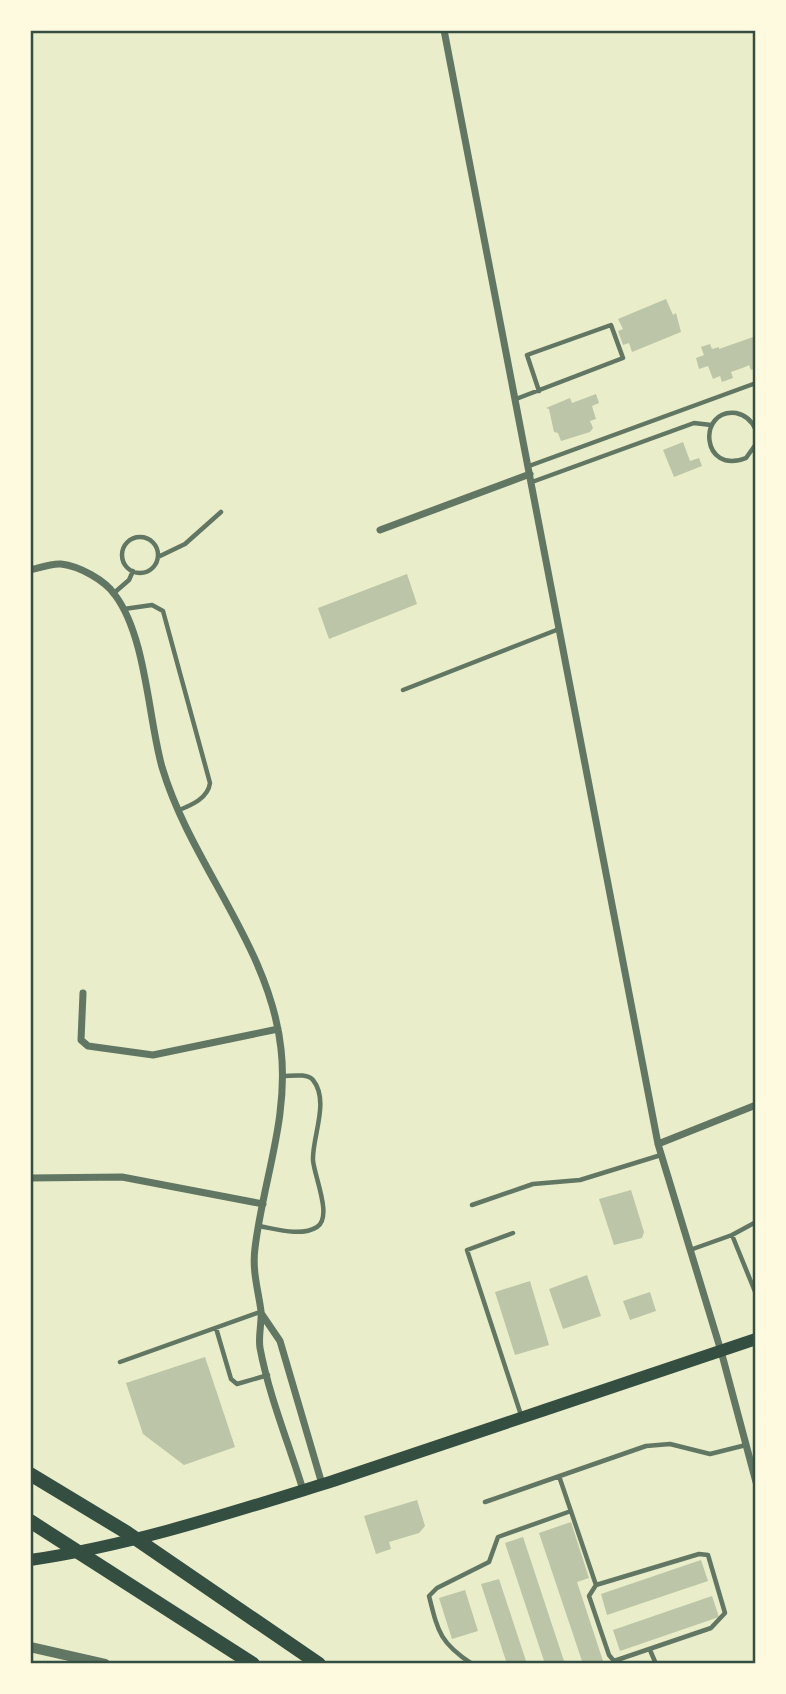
<svg xmlns="http://www.w3.org/2000/svg" width="786" height="1694" viewBox="0 0 786 1694" font-family="'DejaVu Sans',sans-serif">
<style>
.building{fill:#bcc5a7}
.lines{fill:none;stroke-linecap:round;stroke-linejoin:round}
.service{stroke:#617663;stroke-width:4.5}
.minor{stroke:#617663;stroke-width:7}
.tertiary{stroke:#617663;stroke-width:10}
.primary{stroke:#344e41;stroke-width:12}
.motorway{stroke:#344e41;stroke-width:14}
.neatline{fill:none;stroke:#344e41;stroke-width:2.5}
</style>
<rect width="100%" height="100%" fill="#e9edc9"/>
<!-- building -->
<path class="building" d="M666,299L673,315L676,313L681,332L632,352L629,343L623,345L618,331L623,329L618,319Z
M756,336V368L751,370L749,365L745,367L731,372L733,378L722,382L720,376L713,379L708,366L699,369L696,358L704,355L701,347L710,344L712,349L719,347V349Z
M596,394L599,403L592,406L596,419L590,421L593,428L590,432L561,441L558,433L554,432L549,409L546,408L570,398L572,403Z
M683,442L690,461L699,458L702,466L674,477L663,450Z
M407,574L417,604L329,639L318,608Z
M631,1190L644,1232L642,1238L614,1245L599,1199Z
M587,1275L601,1316L563,1329L549,1289Z
M530,1281L549,1345L515,1355L495,1292Z
M650,1292L656,1311L630,1320L623,1301Z
M205,1357L235,1447L184,1465L143,1434L126,1383Z
M417,1500L425,1526L419,1533L389,1542L391,1549L376,1554L364,1516Z
M571,1522L589,1578L577,1582L604,1664H583L539,1533Z
M523,1537L565,1664H545L505,1543Z
M701,1560L708,1581L607,1615L601,1594Z
M499,1579L527,1664H507L481,1584Z
M465,1590L478,1631L452,1639L439,1598Z
M712,1596L719,1617L620,1651L613,1630Z"/>
<g class="lines">
<!-- service -->
<path class="service" d="M516,399L623,358L611,325L527,355L539,391
M756,430C752,421 746,415 736,413C697,408 701,476 746,458L756,444
M529,466L756,383
M532,482L694,423L711,425
M122 555a18 18 0 1 1 36 0a18 18 0 1 1-36 0Z
M158,557L185,544L221,512
M114,593L129,580L133,571
M124,609L152,605L163,611L210,783C208,798 192,805 179,810
M403,690L559,629
M472,1205L533,1184L580,1180L661,1155
M259,1226C276,1229 301,1237 317,1227C333,1217 314,1176 313,1160C312,1137 330,1101 313,1080C307,1073 292,1076 282,1076
M513,1233L467,1250L521,1415
M732,1235L756,1294
M690,1250L732,1235L756,1222
M216,1328L231,1379L237,1384L268,1375
M120,1362L260,1312
M559,1476L596,1585L699,1554L708,1555L725,1613L711,1628L614,1661L609,1655L589,1596L596,1585
M485,1502L646,1446L670,1444L710,1454L746,1445
M650,1650L656,1664
M472,1664C440,1643 438,1632 429,1596L437,1588L489,1562L498,1537L571,1511"/>
<!-- minor -->
<path class="minor" d="M444,30L658,1144L721,1351L756,1482
M380,530L530,474
M30,570C39,568 52,563 61,564C79,566 105,580 115,595C146,636 148,717 162,767C191,865 270,946 281,1049C289,1118 263,1181 255,1248C252,1271 258,1289 261,1311C262,1323 258,1336 260,1348C269,1396 289,1444 303,1490
M83,993L81,1040L88,1046L153,1055L278,1029
M658,1144L756,1105
M30,1178L122,1177L263,1204
M261,1313L280,1341L322,1484"/>
<!-- tertiary -->
<path class="tertiary" d="M30,1647L105,1664"/>
<!-- primary -->
<path class="primary" d="M30,1560C133,1545 233,1512 333,1481C474,1435 615,1385 756,1339"/>
<!-- motorway -->
<path class="motorway" d="M30,1474L126,1532L319,1664
M30,1521L253,1664"/>
</g>
<!-- border -->
<rect width="786" height="1694" fill="none" stroke="#fefae0" stroke-width="63"/>
<rect x="32" y="32" width="722" height="1630" class="neatline"/>
</svg>
